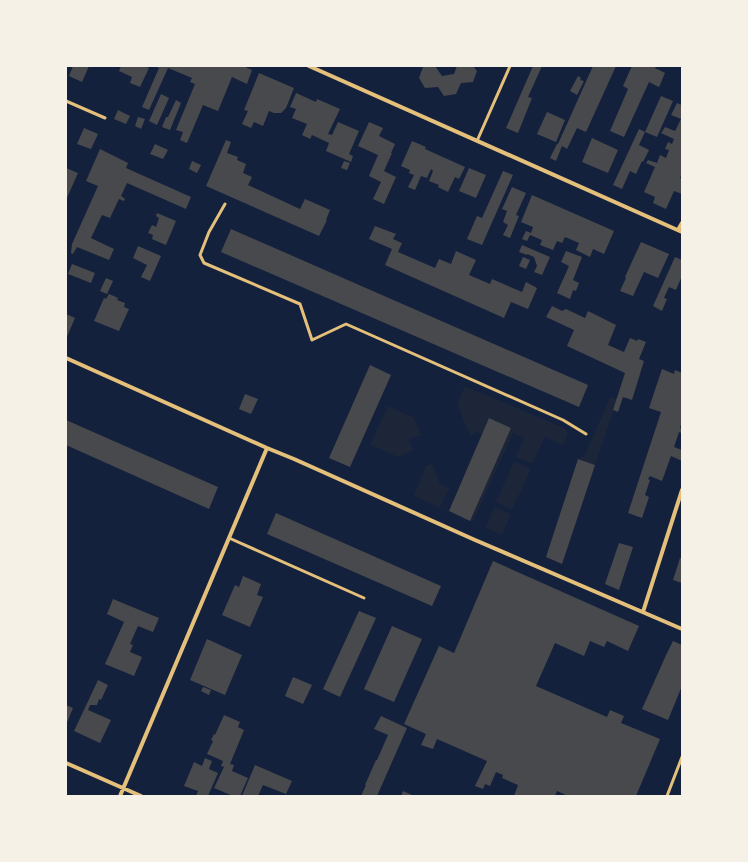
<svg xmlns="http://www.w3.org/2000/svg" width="748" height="862" viewBox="0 0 748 862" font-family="Overpass,sans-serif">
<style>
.green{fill:#1d2539}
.building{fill:#48494c}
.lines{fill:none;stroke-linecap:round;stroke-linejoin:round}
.service{stroke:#e5c07b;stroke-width:3}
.minor{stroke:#e5c07b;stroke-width:4}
</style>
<rect width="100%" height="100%" fill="#14213d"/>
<!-- green -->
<path class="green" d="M465,386L564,428L568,434L563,445L545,437L532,464L516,457L524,438L513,433L473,522L470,521L511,428L490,418L482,435L475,431L472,436L470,435L457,404Z
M610,397L617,399L595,465L580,459L581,457H584Z
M388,406L414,418L421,435L409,439L413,450L398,457L370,445Z
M514,461L531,469L512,510L496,502Z
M432,464L440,484L449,488L440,508L414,496L426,466Z
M494,507L511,514L502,535L486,528Z"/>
<!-- building -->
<path class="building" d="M73,66H89L82,82L69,76Z
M121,66H144L149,68L140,87L130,83L132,77L119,71Z
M154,66H243L252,70L247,84L232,77L218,111L203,105L187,143L180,140L183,132L176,130L195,84L190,82L192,78L168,68L149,110L142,107L159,68Z
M422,66H435L442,76L454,74L457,66H473L477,71L473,82L461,83L456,94L444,96L438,87L425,88L419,78L423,67Z
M533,66H542L528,97L532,98L518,133L506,128Z
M593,66H616L586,132L577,128L567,149L562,146L556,161L550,158L557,144H558Z
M632,66H656L655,68L665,73L659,87L649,82L624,137L610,131L628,89L623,86Z
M259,73L294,88L286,108L281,113H274L269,111L263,126L254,122L251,128L242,124L248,111L244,110Z
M578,76L581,78L580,80L584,81L577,95L570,91Z
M296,93L316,102L317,99L340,109L328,134L332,135L338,122L359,131L349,154L353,156L351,162L326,151L329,143L312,135L310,139L302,135L307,124L292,118L296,109L290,107Z
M161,94L169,98L157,125L149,121Z
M661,96L673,101L657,137L645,132L639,145L649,150L643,162L642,161L636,174L630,171L622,189L613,185L639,129L645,132Z
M176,100L181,103L170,130L162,127L166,117H168Z
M677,103L682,105V174L680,178L682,179V194L674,191L666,209L653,203L655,197L644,192L655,167L646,163L648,160L657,163L660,155L666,158L669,150L665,149L668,142L672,144L674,139L661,133L665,127L675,131L681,119L671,115Z
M118,110L130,116L126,124L114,119Z
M547,112L565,120L556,142L537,134Z
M138,117L145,119L141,129L135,126Z
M369,122L383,128L379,136L395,144L391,153H392L384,171L396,177L384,204L373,199L381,182L369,176L378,155L358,146Z
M84,128L98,134L91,149L77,144Z
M592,138L618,150L608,173L582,162Z
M226,140L231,142L227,153L238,157L237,160L246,164L243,173L252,177L248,185L300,209L305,199L330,210L326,220H327L319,236L206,186Z
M412,141L426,147L425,149L465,167L459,179L455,177L448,192L438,187L439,185L429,181L433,171L431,169L427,178L421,176L415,190L408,187L414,175L409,173L410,170L401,166Z
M155,144L168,150L163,159L150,154Z
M100,149L128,163L126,168L191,197L186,209L127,183L121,196L125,199L124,201L119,199L110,218L102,215L91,238L114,249L109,260L77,247L73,254L71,253L72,244L98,186L86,181Z
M192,161L201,165L197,173L189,169Z
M344,161L350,163L347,170L341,168Z
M66,168L78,173L66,200Z
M469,168L486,175L476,198L459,191Z
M503,171L513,175L482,245L467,239L477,216L482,218Z
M512,187L526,193L516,215L519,216L510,238L503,235L508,225L503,222L507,211L502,209Z
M532,195L614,231L604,254L593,249L590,257L576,250L579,243L565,237L562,243L557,241L553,250L540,245L542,240L530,235L527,241L522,239L526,231L531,233L533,227L521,222Z
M157,213L176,221L166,245L152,239L153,235L148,233L152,225L156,227L159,218L156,216Z
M375,226L396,234L393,239L402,243L398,252L435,268L439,259L451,264L456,251L476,260L469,275L490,284L492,279L522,292L526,282L537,288L528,309L511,302L504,318L385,265L392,249L369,239Z
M231,229L588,385L579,407L221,252Z
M641,242L669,254L658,278L644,272L633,296L620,291L626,278L625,277Z
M522,245L550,257L542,275L534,272L537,266L534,257L527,254V255L519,252Z
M138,246L161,256L150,281L141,277L147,265L133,258Z
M566,251L582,257L573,280L579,283L576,291L573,290L570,299L557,293L569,266L561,262Z
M523,257L530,260L526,269L519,266Z
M675,257L682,260V276L676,290L669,287L664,298L667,299L662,311L653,306Z
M72,264L95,273L91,283L68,274Z
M106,278L113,281L107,294L100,291Z
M109,294L118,298L117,300L125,303L124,307L129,309L119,331L94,321L104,298L106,299Z
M552,306L562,311L566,309L585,318L588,311L616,325L608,345L624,352L630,338L637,341L638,339L646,342L639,359L644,361L632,400L623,397L618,412L613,410L625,373L567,346L574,330L546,317Z
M66,314L75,318L66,339Z
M370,365L391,375L350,467L329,458Z
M662,369L674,374L675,370L682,373V386L681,390H682V421L680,428L682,429V433L679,432L674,447L682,450V461L671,456L662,481L650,476L648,479L650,480L645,495L649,497L642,518L628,513L661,412L649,408Z
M245,394L258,399L251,414L239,409Z
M489,418L511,428L470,521L449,511Z
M66,420L218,487L209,509L66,445Z
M578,459L595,465L562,564L546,557Z
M276,513L441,586L432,606L267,534Z
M619,543L633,547L619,590L605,584Z
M680,558L682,559V583L673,580Z
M493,561L639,626L628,651L607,641L604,647L590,641L584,656L555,643L536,686L607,717L610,710L624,716L621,723L660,739L636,796H568L557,791L555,796H514L518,785L502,778L503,775L496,772L490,786L485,784L483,789L475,786L487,761L437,739L433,749L421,745L426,734L404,724L439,646L454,653Z
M243,576L261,584L257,595L263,597L250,627L222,615L235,585L239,587Z
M113,599L159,618L153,632L138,626L130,644L133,645L130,652L142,657L134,676L105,664L124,622L107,614Z
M359,611L376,618L340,697L323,689Z
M392,626L422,639L394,702L364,689Z
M207,639L242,655L225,695L190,680Z
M673,641L682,645V686L668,720L642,709L667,653Z
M293,677L312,685L303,704L285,696Z
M98,680L108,685L101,700L99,699L97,705H90L88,710L111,720L100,743L74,731Z
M203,687L211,690L209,695L201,691Z
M66,705L73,708L66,725Z
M224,715L240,722L238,727L244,730L230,764L234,765L232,771L248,778L240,796H233L214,788L224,767L221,766L223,761L207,754L213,741L211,740L214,734L215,735Z
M381,716L407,728L377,796H361L366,785H365L376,760H377L388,735L374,729Z
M205,758L212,761L209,769L218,773L208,796H196L198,791L184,786L194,762L202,766Z
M255,765L292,781L286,794L263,785L258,796H242Z
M403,791L412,795V796H401Z"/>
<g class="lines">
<!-- service -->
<path class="service" d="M66,101L105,118
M477,141L510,66
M225,204L209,232L200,255L204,263L300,304L312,340L346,324L563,420L586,434
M229,538L364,598
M667,796L682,757"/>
<!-- minor -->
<path class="minor" d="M309,66L682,232
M678,230L682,223
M66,358L267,448L294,459L475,540L682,629
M643,612L682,490
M66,763L141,796
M120,796L267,448"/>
</g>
<!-- border -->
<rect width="748" height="862" fill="none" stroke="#f6f1e7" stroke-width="134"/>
</svg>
